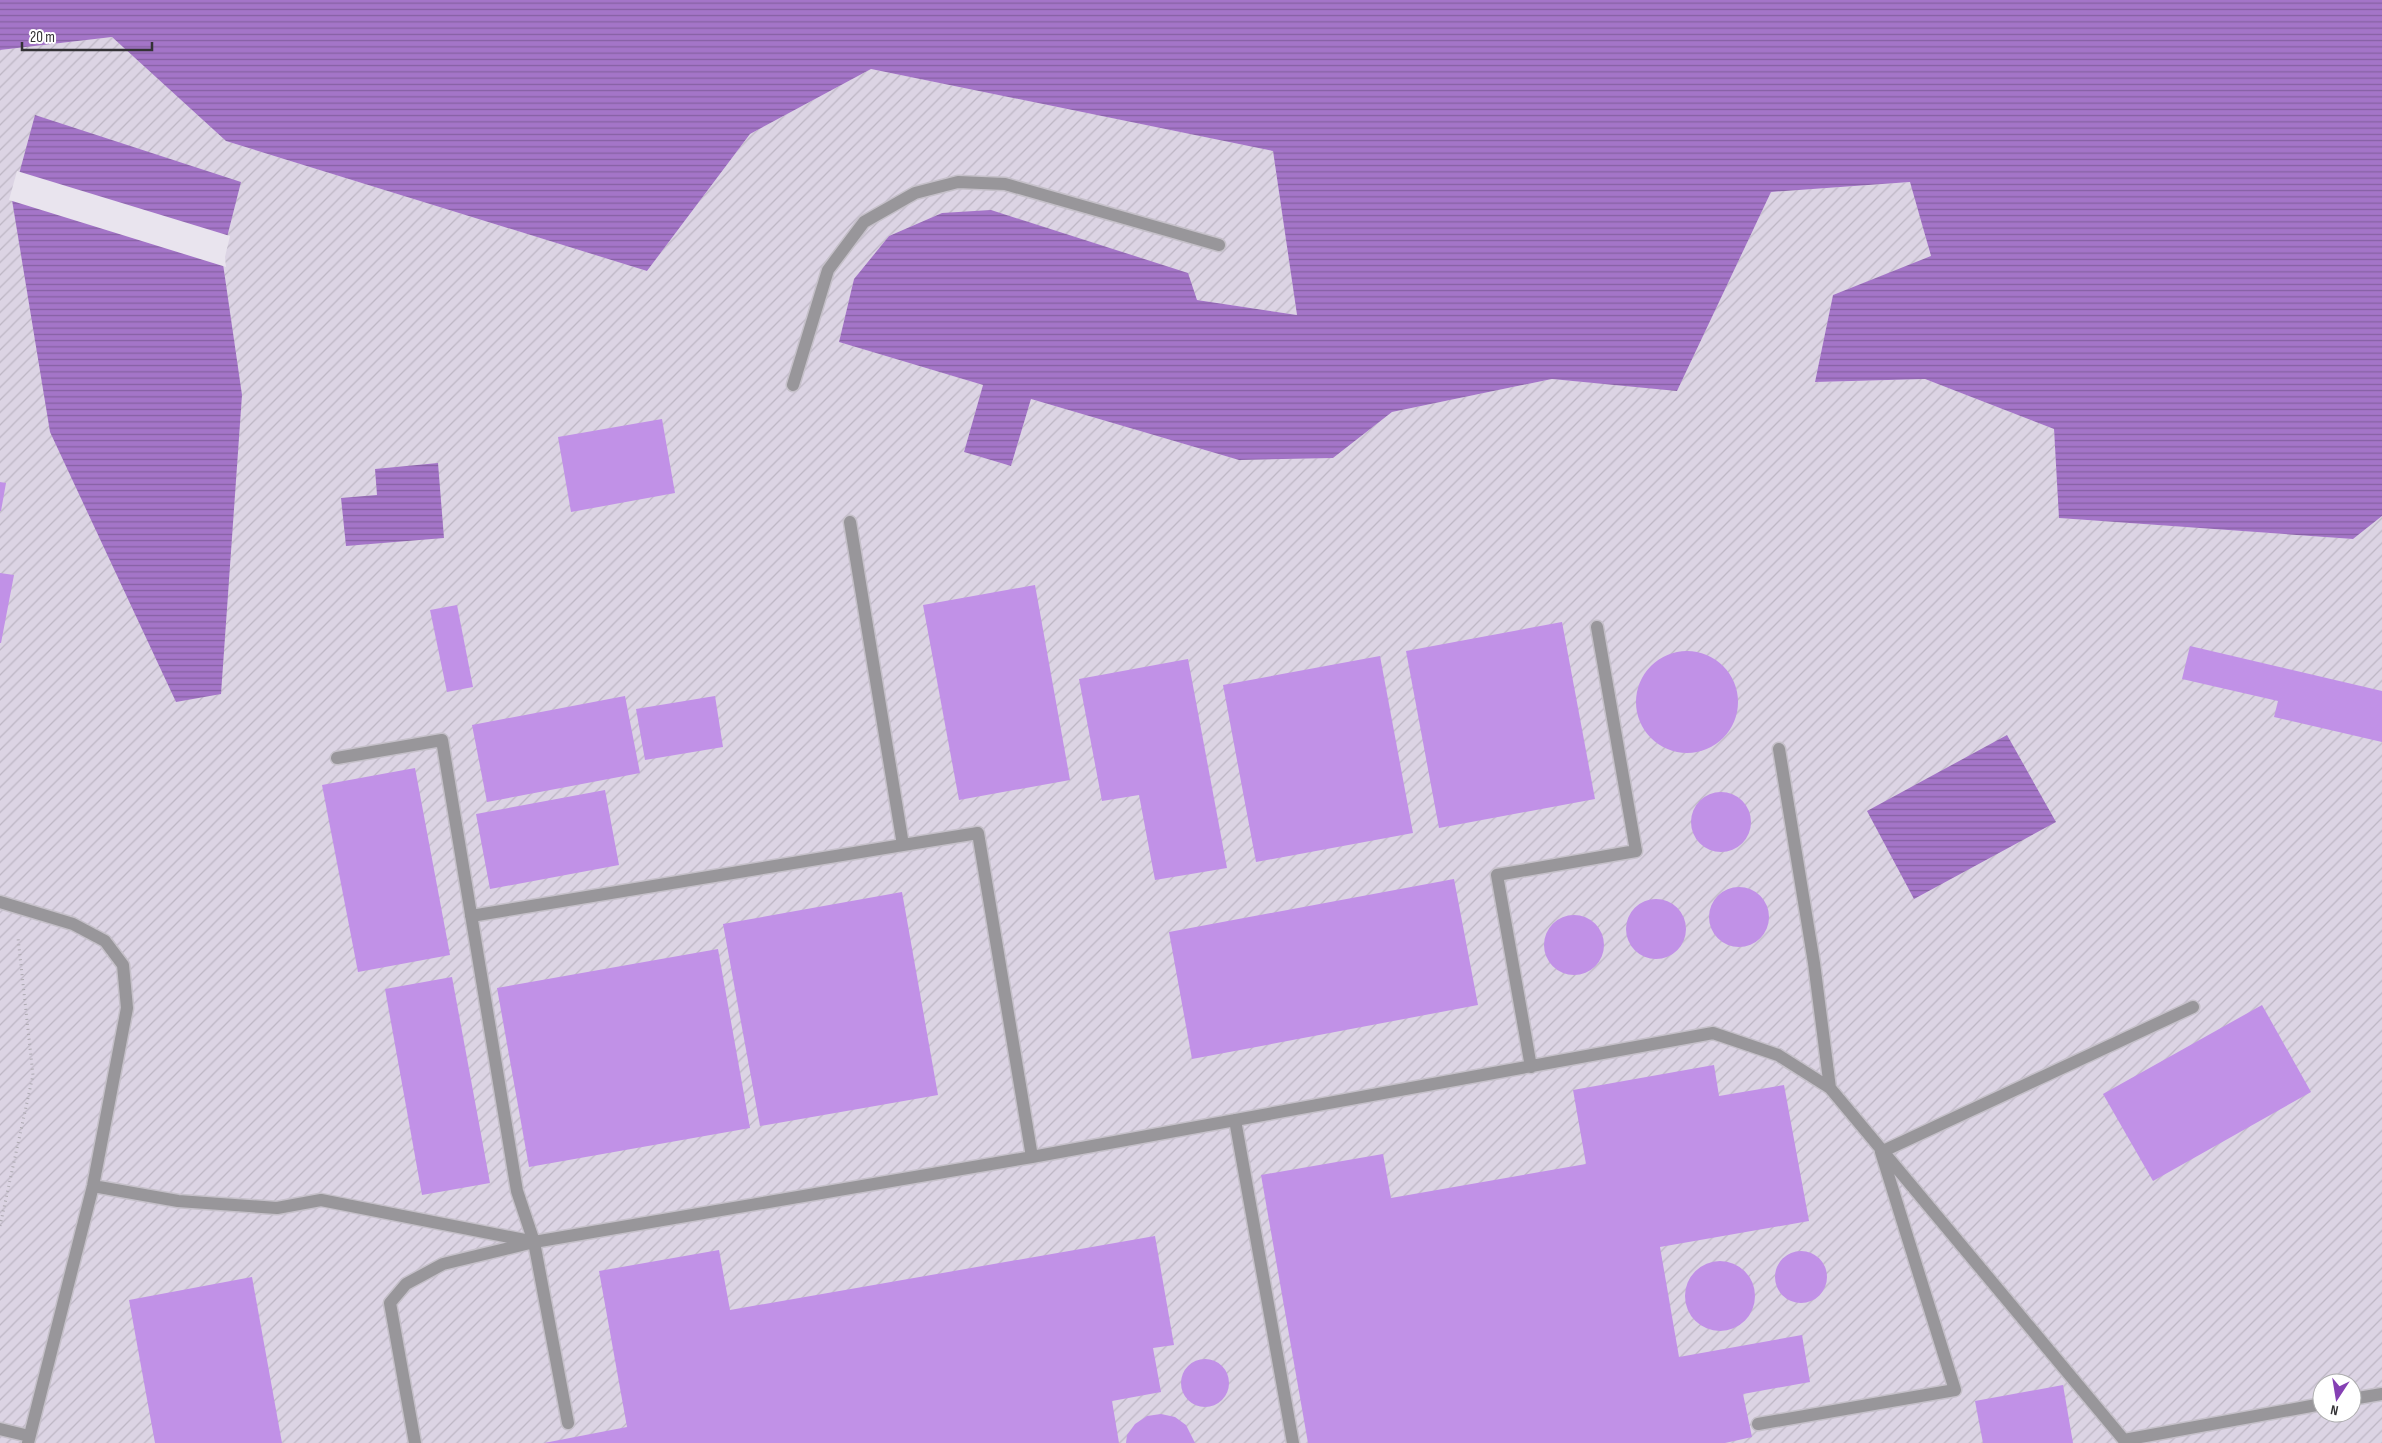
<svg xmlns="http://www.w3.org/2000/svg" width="2382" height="1443" viewBox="0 0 2382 1443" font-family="'Sofia Sans Condensed',sans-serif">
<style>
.industrial{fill:url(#industrial-furrows);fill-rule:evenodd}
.water{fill:url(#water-rules)}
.pier{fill:#e9e4ee}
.building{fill:#c191e7}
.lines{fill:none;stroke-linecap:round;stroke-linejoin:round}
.lane-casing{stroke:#c5c0c9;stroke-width:15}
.path{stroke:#ada9b1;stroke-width:3;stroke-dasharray:1 4;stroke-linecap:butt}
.lane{stroke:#98969a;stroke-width:12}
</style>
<defs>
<pattern id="industrial-furrows" width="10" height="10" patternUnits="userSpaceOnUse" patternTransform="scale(1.25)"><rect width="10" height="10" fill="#dcd4e4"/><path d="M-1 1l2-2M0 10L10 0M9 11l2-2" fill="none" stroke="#bdb6c4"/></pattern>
<pattern id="water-rules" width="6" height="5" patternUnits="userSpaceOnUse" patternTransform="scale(1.25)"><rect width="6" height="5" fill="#a475c8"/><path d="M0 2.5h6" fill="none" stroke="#8661a3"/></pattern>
</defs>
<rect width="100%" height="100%" fill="#e9e4ee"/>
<!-- industrial -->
<path class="industrial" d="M112,37L226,141L647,271L750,134L871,69L1273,151L1297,315L1197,300L942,213L889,236L854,279L839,342L983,385L964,452L1011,466L1031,399L1239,460L1333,458L1392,412L1552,379L1677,390L1771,192L1911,182L1931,257L1833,295L1815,382L1925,379L2054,429L2060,518L2353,539L2382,516V1443H0V50ZM2322,1383H2352V1413H2322Z"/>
<!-- water -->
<path class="water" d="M0,0H2382V516L2353,539L2059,518L2054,429L1925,379L1815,382L1833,295L1931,256L1910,182L1771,192L1677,391L1552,379L1392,412L1333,458L1239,460L1031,399L1011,466L964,452L983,385L839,342L854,279L889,236L942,213L991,210L1188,273L1197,300L1297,315L1273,151L871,69L750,134L647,271L226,141L112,37L0,50Z
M35,115L241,182L222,257L242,395L221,694L176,702L50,432L12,200Z
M438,463L444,538L346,546L341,498L377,495L375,469Z
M2007,735L2056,822L1914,899L1867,811Z"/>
<!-- pier -->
<path class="pier" d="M17,171L230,236L225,257L226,267L9,200Z"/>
<!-- building -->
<path class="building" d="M662,419L675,493L571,512L558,437Z
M0,482L6,483L1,511H0Z
M0,573L14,575L1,643H0Z
M1035,585L1070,780L959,800L923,605Z
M457,605L473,687L447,692L430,610Z
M1562,622L1595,799L1439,828L1406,651Z
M2190,646L2382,691V742L2274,717L2278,701L2182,679Z
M1636 702a51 51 0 1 1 102 0a51 51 0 1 1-102 0Z
M1380,656L1413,833L1256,862L1223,685Z
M1188,659L1227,868L1155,880L1139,795L1102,801L1079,679Z
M625,696L640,773L487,802L472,725Z
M715,696L723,747L645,760L636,709Z
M415,768L450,955L358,972L322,785Z
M605,790L619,865L490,889L476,814Z
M1691 822a30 30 0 1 1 60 0a30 30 0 1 1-60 0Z
M1454,879L1478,1005L1192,1059L1169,932Z
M1709 917a30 30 0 1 1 60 0a30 30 0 1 1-60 0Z
M902,892L938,1095L760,1126L723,924Z
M1626 929a30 30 0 1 1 60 0a30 30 0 1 1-60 0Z
M1544 945a30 30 0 1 1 60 0a30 30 0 1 1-60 0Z
M718,949L750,1128L529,1167L497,988Z
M452,977L490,1183L422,1195L385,989Z
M2262,1005L2311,1092L2153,1181L2103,1094Z
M1714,1065L1719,1096L1784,1085L1809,1221L1660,1247L1679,1357L1802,1335L1810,1382L1743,1394L1752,1437L1725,1443H1308L1261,1175L1383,1154L1391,1198L1586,1164L1573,1090Z
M1155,1236L1174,1345L1153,1348L1161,1392L1112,1401L1119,1443H544L627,1427L599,1271L719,1250L730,1310Z
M1775 1277a26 26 0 1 1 52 0a26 26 0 1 1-52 0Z
M1685 1296a35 35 0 1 1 70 0a35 35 0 1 1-70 0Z
M252,1277L282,1443H155L129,1300Z
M1181 1383a24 24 0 1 1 48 0a24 24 0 1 1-48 0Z
M2063,1385L2073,1443H1983L1975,1401Z
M1161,1414L1175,1417L1186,1425L1195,1443H1126L1127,1435L1135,1424L1147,1416Z"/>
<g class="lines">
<!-- lane casing -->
<g class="lane-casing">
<path id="lane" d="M793,385L828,270L864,222L915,193L958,182L1005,184L1219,245
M850,522L903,845L978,833L1032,1157
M1779,749L1814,963L1830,1088
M337,758L442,740L517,1191L534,1242L568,1423
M0,902L73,924L105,941L123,965L127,1008L93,1186L28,1443
M471,916L903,845
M1531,1067L1497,875L1636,851L1597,627
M1235,1120L1293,1443
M93,1186L178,1201L277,1208L321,1200L530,1241
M2352,1399L2382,1394
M1758,1424L1955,1390L1881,1152L2193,1007
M0,1429L29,1436
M415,1443L390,1303L406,1284L443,1264L534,1242L1032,1157L1713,1033L1778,1055L1830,1088L2124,1440L2322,1404"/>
</g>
<!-- path -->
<path class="path" d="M0,1226L33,1075L18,938"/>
<!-- lane -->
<use href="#lane" class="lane"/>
</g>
<!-- north arrow -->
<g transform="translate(2337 1398) rotate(192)"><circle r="24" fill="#ffffff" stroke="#adadae"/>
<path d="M0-4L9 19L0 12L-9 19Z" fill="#8540b4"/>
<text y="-8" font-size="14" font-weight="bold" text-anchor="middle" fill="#333235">N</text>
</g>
<!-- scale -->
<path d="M22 42v8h130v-8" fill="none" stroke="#333235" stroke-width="2.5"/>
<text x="30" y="42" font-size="15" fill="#333235" stroke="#ffffff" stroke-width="4" paint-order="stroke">20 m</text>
</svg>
